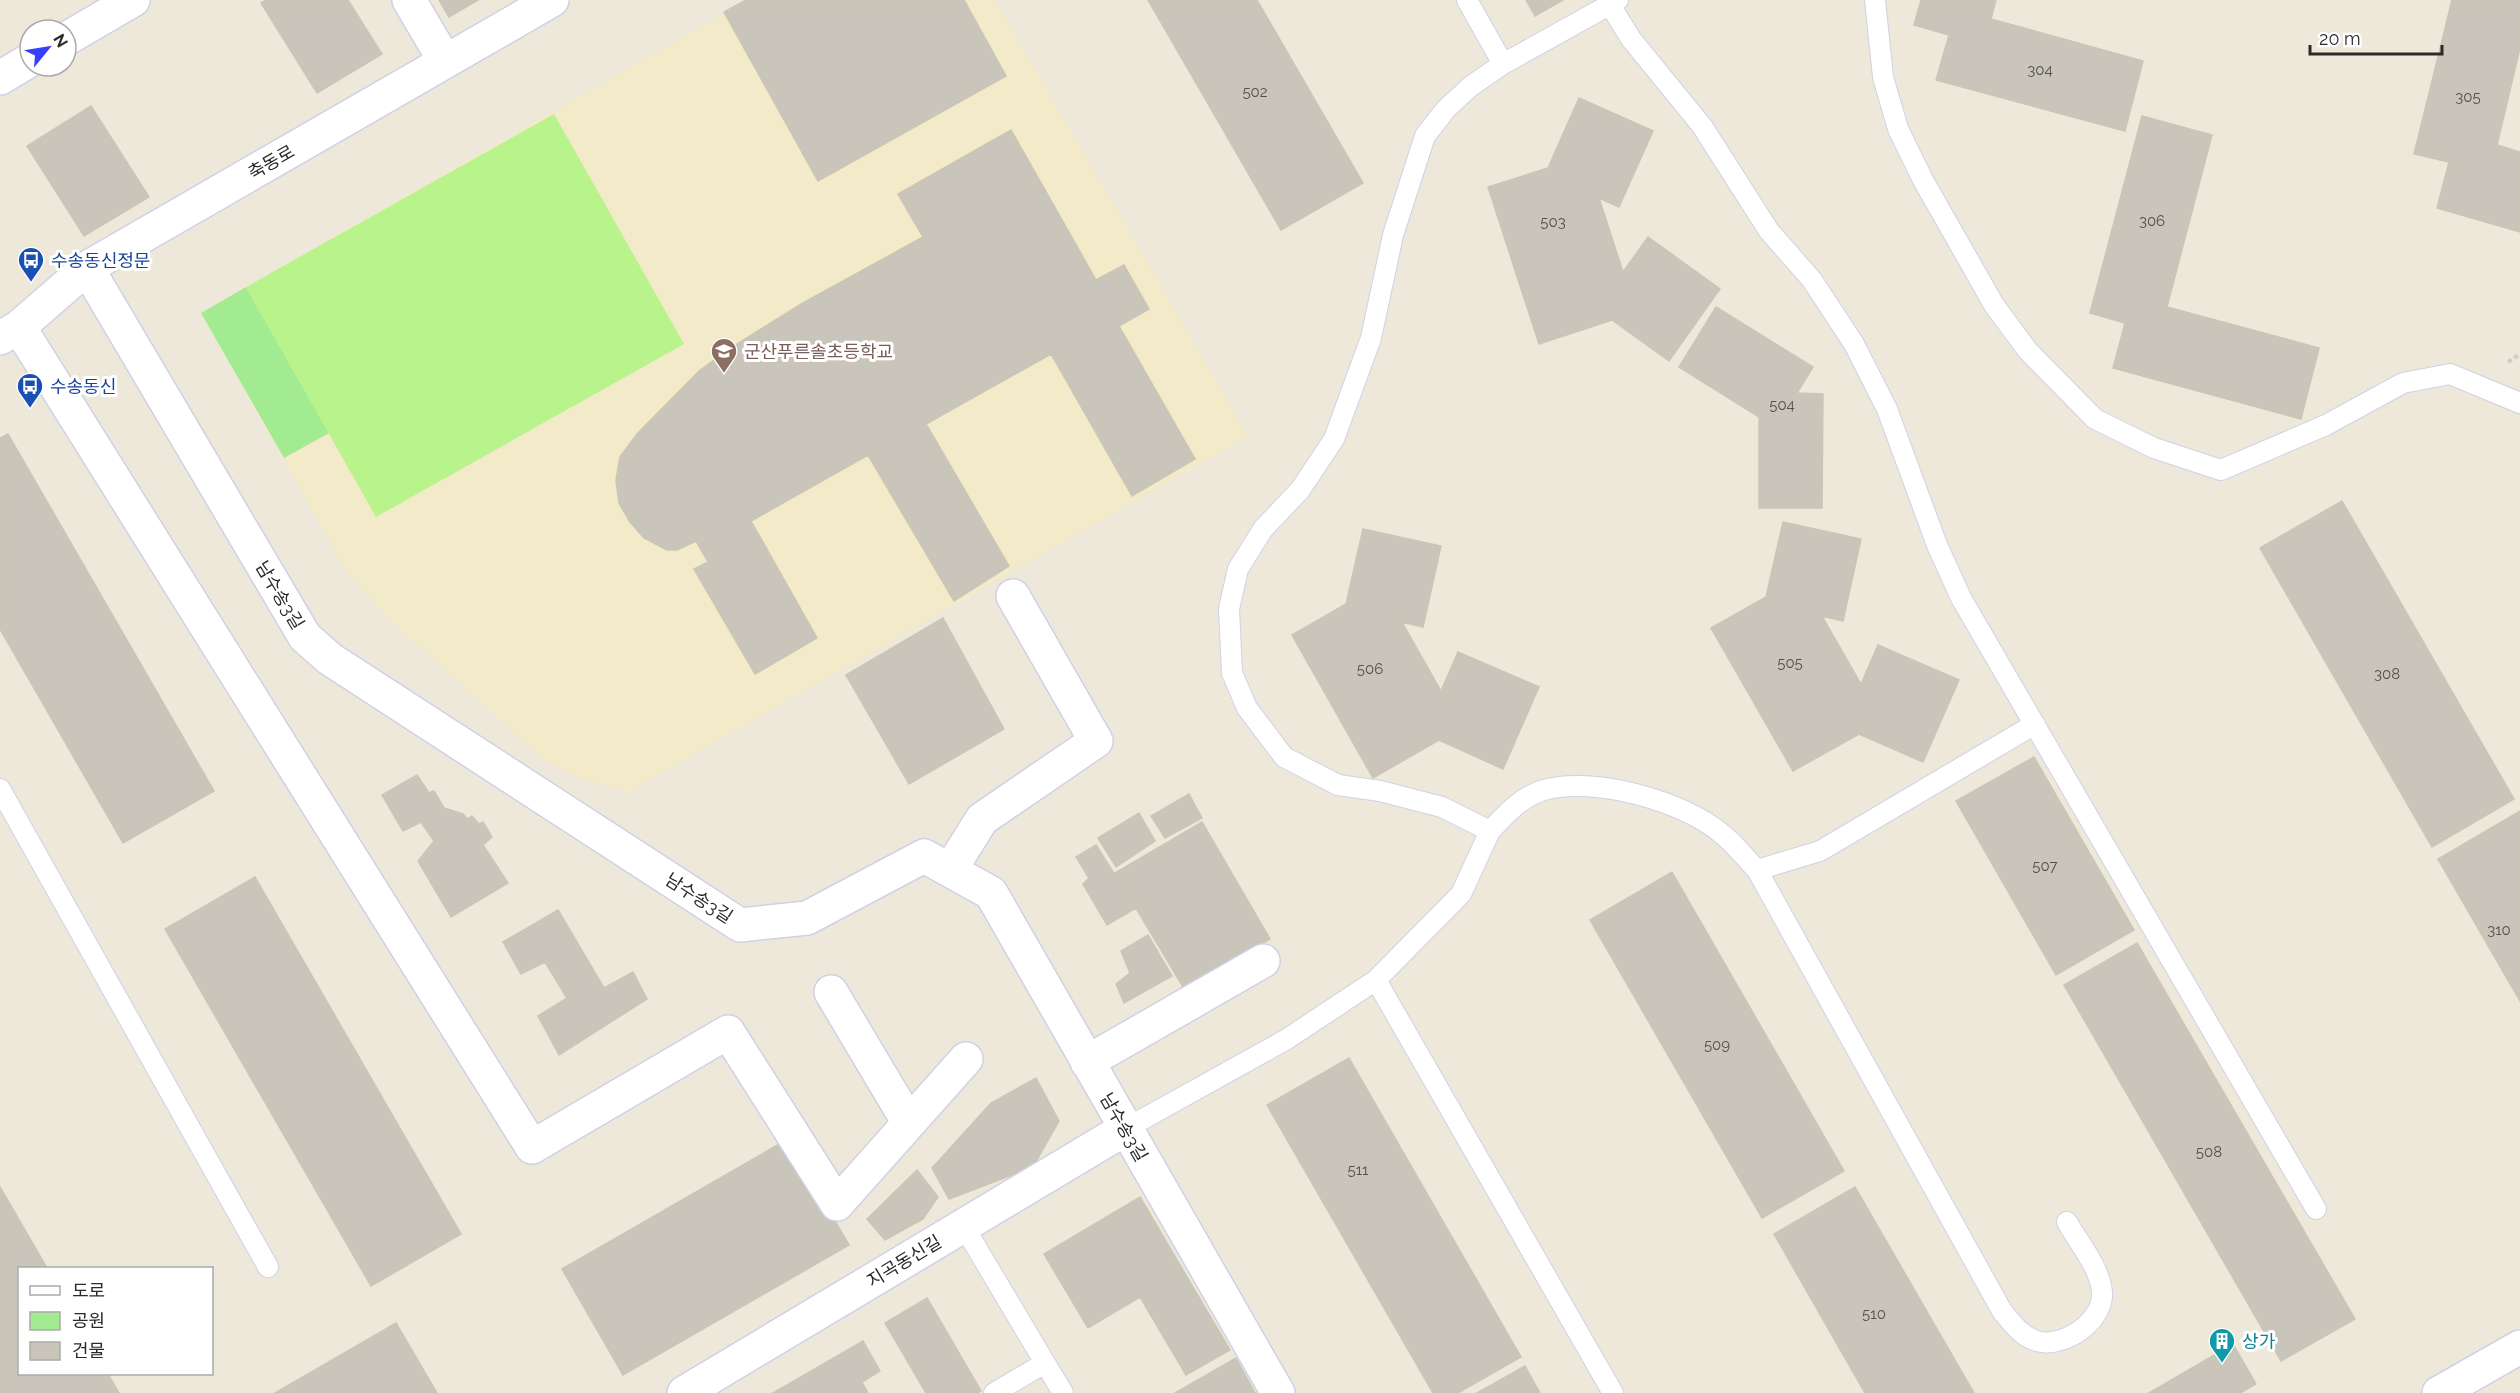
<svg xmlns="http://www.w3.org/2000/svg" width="2520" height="1393" viewBox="0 0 2520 1393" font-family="Raleway,'Noto Sans KR',sans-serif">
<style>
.education{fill:#f2eac8}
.green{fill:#a3eb91}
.pitch{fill:#b9f38b}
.building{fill:#c9c5ba;stroke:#cac5b4;stroke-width:1.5}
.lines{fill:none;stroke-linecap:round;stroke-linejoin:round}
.lane-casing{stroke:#d0d1e5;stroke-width:22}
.street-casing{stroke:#d0d1e5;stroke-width:36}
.secondary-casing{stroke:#d0d1e5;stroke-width:36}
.path{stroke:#ccc;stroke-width:4;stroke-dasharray:4.5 3;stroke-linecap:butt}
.lane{stroke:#fff;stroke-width:20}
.street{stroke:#fff;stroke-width:33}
.secondary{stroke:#fff;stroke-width:33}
.labels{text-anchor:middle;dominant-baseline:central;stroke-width:6;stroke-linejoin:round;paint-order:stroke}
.number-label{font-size:15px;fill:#52514e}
.street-label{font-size:18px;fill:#2a2a2a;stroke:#fff}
.transit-label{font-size:18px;fill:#164399;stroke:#fff;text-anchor:start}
.education-label{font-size:18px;fill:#785e54;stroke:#fff;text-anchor:start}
.culture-label{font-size:18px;fill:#0d838f;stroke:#fff;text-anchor:start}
</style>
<rect width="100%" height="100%" fill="#eee8da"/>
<!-- education -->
<path class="education" d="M748,0H995L1248,436L628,792L577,777L543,759L396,625L348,574L201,313Z"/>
<!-- green -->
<path class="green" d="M246,287L329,433L284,458L201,313Z"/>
<!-- pitch -->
<path class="pitch" d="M554,114L684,344L376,517L246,287Z"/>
<!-- building -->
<path class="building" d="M266,0H348L382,54L317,93L261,3Z
M439,0H478L449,17Z
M746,0H964L1006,76L818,181L724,12Z
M1148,0H1257L1363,183L1281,230Z
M1526,0H1563L1535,16Z
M1921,0H1996L1991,19L2143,61L2125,131L1936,80L1949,35L1914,25Z
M2452,0H2520V48L2497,145L2520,152V232L2437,208L2449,162L2414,154Z
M1579,98L1653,131L1619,207L1599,198L1623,272L1648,237L1720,289L1669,361L1612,320L1539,344L1488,187L1548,168Z
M91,106L149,197L84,236L27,146Z
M2142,116L2212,135L2167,307L2319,348L2301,419L2113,368L2125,323L2090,313Z
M1011,130L1096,280L1124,265L1149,309L1119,326L1195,459L1132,496L1051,354L926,424L1009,566L954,601L868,455L751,521L817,638L755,674L694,569L708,562L696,541L677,550H667L644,538L630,522L619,503L616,480L620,457L637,434L699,371L729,349L803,303L923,237L898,194Z
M1716,307L1813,367L1797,393L1823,394L1822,508H1759V417L1679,367Z
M8,434L214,791L123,843L0,629V438Z
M2342,501L2514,799L2432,847L2260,548Z
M1783,522L1861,539L1843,621L1822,616L1861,684L1878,645L1959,680L1923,762L1859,734L1793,771L1711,628L1766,597Z
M1363,529L1441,546L1423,627L1402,622L1441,691L1458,652L1539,687L1503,769L1439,740L1373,778L1292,635L1346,604Z
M943,618L1004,729L909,784L846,675Z
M2034,757L2134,930L2056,975L1956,801Z
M417,775L429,793L434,791L444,808L463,814L467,819L472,816L479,824L483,822L492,837L483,845L508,883L451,917L418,861L434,841L421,822L403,831L382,795Z
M1189,794L1202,818L1165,838L1151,816Z
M2520,811V1001L2438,859Z
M1139,813L1155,841L1116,867L1098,838Z
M1202,822L1270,939L1183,987L1115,873Z
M1096,845L1136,908L1107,925L1083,884L1089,878L1076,857Z
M1672,872L1844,1171L1762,1218L1590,920Z
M255,877L461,1234L371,1286L165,929Z
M558,910L604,988L633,972L647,999L559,1055L538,1016L567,998L545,962L521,974L503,942Z
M1148,935L1172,976L1124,1003L1116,984L1130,973L1121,951Z
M2137,943L2355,1319L2281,1361L2064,985Z
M1349,1058L1521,1357L1458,1393H1433L1267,1105Z
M1036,1078L1059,1121L1033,1167L949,1199L932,1168L991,1103Z
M788,1139L849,1245L623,1375L562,1269Z
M917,1170L938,1197L923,1219L885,1240L867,1219Z
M0,1187L47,1268H20V1374H108L119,1393H0Z
M1855,1187L1974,1393H1865L1774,1234Z
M1140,1197L1230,1350L1186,1375L1140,1297L1088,1328L1044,1254Z
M927,1298L981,1391L977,1393H926L885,1323Z
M396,1323L437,1393H275Z
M863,1341L880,1371L862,1382L868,1393H773Z
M2233,1344L2256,1384L2240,1393H2149Z
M1236,1358L1255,1393H1175Z
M1525,1366L1540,1393H1477Z"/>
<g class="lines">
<!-- lane casing -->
<g class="lane-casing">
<path id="lane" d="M1467,0L1503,64L1471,86L1446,109L1425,136L1393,235L1371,338L1334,439L1300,490L1263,529L1238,569L1229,609L1232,673L1247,708L1284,757L1338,785L1380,791L1442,807L1490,831C1505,815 1522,796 1544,790C1593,776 1684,801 1722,834C1735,844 1746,859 1757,870L2002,1311C2012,1323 2023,1339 2041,1342C2067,1346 2104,1320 2102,1292C2100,1268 2079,1243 2067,1222
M1875,0L1883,77L1898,129L1923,180L1994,305L2028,351L2095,419L2154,448L2221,470L2326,425L2403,383L2450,374L2520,403
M1610,5L1631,39L1702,126L1769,231L1812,280L1854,344L1887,409L1937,545L1961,598L2316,1209
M1503,64L1618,0
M0,789L268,1267
M1757,870L1820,851L2035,724
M1376,980L1613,1393
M1125,1129L1287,1039L1376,980L1461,894L1490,831
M963,1225L1045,1363
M994,1393L1045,1363L1063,1393"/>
</g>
<!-- street casing -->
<g class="street-casing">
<path id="street" d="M409,0L445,61
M66,39L133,0
M0,78L30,60
M87,268L305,637L330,659L740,925L807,918L924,856L991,893L1278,1393
M19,327L532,1147L728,1032L837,1204L966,1059
M950,870L982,819L1096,741L1013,596
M831,992L909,1123
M1087,1062L1263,961
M684,1393L1125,1129
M2439,1393L2520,1347"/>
</g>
<!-- secondary casing -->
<g class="secondary-casing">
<path id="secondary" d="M0,338L19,327L87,268L552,0"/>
</g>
<!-- path -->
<path class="path" d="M2508,362L2520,354"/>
<!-- lane -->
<use href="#lane" class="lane"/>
<!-- street -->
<use href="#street" class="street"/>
<!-- secondary -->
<use href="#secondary" class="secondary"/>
</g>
<!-- icons -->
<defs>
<g id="bus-pin" transform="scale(1.35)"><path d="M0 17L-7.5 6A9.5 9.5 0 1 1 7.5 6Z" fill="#1a4fb4" stroke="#fff"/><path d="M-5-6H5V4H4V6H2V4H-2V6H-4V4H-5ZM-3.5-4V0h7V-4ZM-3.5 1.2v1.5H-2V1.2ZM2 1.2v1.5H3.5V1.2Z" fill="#fff"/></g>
<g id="school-pin" transform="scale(1.35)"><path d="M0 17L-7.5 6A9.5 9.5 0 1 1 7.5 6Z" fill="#8d6e63" stroke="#fff"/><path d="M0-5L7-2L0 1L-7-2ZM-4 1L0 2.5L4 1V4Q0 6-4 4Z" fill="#fff"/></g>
<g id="building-pin" transform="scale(1.35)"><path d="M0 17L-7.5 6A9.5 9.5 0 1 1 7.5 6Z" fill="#0f9aa8" stroke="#fff"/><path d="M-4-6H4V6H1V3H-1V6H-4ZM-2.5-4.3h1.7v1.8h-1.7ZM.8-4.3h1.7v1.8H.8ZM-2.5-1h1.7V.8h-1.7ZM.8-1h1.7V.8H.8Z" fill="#fff"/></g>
</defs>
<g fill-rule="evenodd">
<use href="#bus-pin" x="31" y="260"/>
<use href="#school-pin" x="724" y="351"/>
<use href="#bus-pin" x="30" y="386"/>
<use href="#building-pin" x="2222" y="1341"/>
</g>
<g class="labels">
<!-- number labels -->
<g class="number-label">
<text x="2040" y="70">304</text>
<text x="1255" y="92">502</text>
<text x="2468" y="97">305</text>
<text x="2152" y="221">306</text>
<text x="1553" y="222">503</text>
<text x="1782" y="405">504</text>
<text x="1790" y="663">505</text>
<text x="1370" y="669">506</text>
<text x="2387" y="674">308</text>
<text x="2045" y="866">507</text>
<text x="2499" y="930">310</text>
<text x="1717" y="1045">509</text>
<text x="2209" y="1152">508</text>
<text x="1358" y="1170">511</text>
<text x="1874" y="1314">510</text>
</g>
<!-- street labels -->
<g class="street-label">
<text transform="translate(271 162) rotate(-30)">축동로</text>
<text transform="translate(280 595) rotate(59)">남수송3길</text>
<text transform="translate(699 898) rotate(33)">남수송3길</text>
<text transform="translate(1124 1127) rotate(60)">남수송3길</text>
<text transform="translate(904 1261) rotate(-31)">지곡동신길</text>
</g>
<!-- transit labels -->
<g class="transit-label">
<text x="51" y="260">수송동신정문</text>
<text x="50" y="386">수송동신</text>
</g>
<!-- education labels -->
<g class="education-label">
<text x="744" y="351">군산푸른솔초등학교</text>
</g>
<!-- culture labels -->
<g class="culture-label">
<text x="2242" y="1341">상가</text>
</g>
</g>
<!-- legend -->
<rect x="18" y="1267" width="195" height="108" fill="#ffffff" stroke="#aaaaaa" stroke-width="1.5"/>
<rect x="30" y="1286" width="30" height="9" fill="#ffffff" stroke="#aaaaaa" stroke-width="1.5"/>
<text x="72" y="1297" font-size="18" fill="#2a2a2a">도로</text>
<rect x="30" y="1312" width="30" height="18" fill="#a3eb91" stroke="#aaaaaa" stroke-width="1.5"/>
<text x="72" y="1327" font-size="18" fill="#2a2a2a">공원</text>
<rect x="30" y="1342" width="30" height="18" fill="#c9c5ba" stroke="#aaaaaa" stroke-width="1.5"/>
<text x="72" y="1357" font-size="18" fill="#2a2a2a">건물</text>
<!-- north arrow -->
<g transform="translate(48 48) rotate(60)"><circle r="28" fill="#ffffff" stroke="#aaaaaa" stroke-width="1.5"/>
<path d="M0-4.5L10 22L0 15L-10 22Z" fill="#3640ff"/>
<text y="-9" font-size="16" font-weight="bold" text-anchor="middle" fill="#2a2a2a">N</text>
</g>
<!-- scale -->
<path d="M2310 45v9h132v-9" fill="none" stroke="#2a2a2a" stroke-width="3"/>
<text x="2319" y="45" font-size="18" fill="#2a2a2a" stroke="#ffffff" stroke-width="4.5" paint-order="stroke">20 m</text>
</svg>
